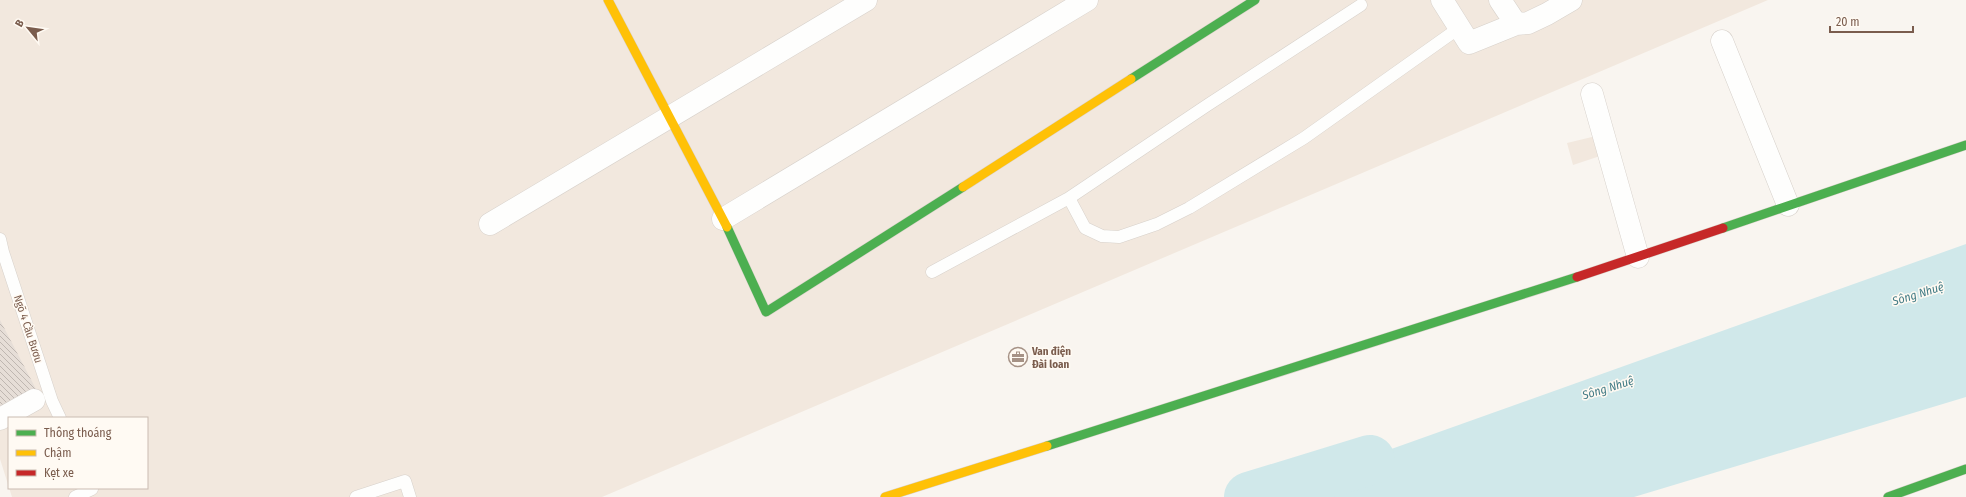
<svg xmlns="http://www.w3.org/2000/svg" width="1966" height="497" viewBox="0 0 1966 497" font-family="'Fira Sans Condensed',sans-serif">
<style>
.residential{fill:#f2e8de;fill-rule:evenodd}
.water{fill:#d0e8ea}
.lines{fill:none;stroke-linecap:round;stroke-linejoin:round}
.river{stroke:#d0e8ea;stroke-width:50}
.building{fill:url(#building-back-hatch)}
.lane-casing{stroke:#d7d1cb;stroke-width:13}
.street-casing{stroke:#d7d1cb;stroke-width:23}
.fast-casing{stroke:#d9d2cb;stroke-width:10}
.slow-casing{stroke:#d9d2cb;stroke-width:10}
.jam-casing{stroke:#d9d2cb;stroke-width:10}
.lane{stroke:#fefefd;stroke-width:12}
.street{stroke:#fefefd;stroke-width:22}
.fast{stroke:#4caf50;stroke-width:9}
.slow{stroke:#ffc107;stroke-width:9}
.jam{stroke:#c62828;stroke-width:9}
.labels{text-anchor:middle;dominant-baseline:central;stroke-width:3;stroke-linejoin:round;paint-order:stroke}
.street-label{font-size:11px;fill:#7a5c4d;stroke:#fffaf3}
.poi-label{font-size:11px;font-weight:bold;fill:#7a5c4d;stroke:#fffaf3;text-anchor:start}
.water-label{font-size:12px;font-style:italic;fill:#437c86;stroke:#fffaf3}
</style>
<defs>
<pattern id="building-back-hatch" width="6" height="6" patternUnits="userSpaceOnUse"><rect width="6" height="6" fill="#e6ded7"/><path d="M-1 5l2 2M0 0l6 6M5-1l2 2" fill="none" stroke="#bfb7b1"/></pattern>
</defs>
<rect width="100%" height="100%" fill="#f9f5f0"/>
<!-- residential -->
<path class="residential" d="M0,0H1768L602,497H12L0,459ZM9,418H147V488H9Z
M1596,136L1603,155L1573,165L1567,143Z"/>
<!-- water -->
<path class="water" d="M1966,244V397L1634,497H1257Z"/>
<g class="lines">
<!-- river -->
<path class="river" d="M1249,497L1370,460"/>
</g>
<!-- building -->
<path class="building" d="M0,320L37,391L0,410Z"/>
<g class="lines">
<!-- lane casing -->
<g class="lane-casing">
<path id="lane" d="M1361,5L1206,106L1069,198L1085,228L1102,236L1119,237L1157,224L1189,208L1304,138L1459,28
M0,239L3,252L52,401L60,418
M932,272L1069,198
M75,497L92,489
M356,497L405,481L410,497"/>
</g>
<!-- street casing -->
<g class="street-casing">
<path id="street" d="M1442,0L1469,43L1516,24L1528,23L1547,14L1571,0
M1500,0L1516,24
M1722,41L1788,205
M1592,94L1638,257
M723,219L1087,0
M490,224L866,0
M0,419L34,400"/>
</g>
<!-- fast casing -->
<g class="fast-casing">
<path id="fast" d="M1131,79L1255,0
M727,227L766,312L963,187
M1723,228L1966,145
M1047,446L1577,277
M1888,497L1966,469"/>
</g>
<!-- slow casing -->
<g class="slow-casing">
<path id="slow" d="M608,0L727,227
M963,187L1131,79
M885,497L1047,446"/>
</g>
<!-- jam casing -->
<g class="jam-casing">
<path id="jam" d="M1577,277L1723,228"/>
</g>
<!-- lane -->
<use href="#lane" class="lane"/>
<!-- street -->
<use href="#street" class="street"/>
<!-- fast -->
<use href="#fast" class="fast"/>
<!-- slow -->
<use href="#slow" class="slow"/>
<!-- jam -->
<use href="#jam" class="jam"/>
</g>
<!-- icons -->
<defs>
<g id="office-ring" transform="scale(1)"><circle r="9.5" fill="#fffaf3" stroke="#a69286" stroke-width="1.5"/><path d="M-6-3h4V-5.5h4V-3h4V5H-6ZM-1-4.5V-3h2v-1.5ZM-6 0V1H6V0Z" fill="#a69286"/></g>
</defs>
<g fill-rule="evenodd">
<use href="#office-ring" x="1018" y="357"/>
</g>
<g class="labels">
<!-- street labels -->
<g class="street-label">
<text transform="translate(28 329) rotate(72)">Ngõ 4 Cầu Bươu</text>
</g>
<!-- poi labels -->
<g class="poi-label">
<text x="1032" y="351">Van điện<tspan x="1032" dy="13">Đài loan</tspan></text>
</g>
<!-- water labels -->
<g class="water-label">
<text transform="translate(1918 294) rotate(-17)">Sông Nhuệ</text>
<text transform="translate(1608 388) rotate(-17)">Sông Nhuệ</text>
</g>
</g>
<!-- legend -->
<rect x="8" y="417" width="140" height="72" fill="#fffaf3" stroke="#cabbb1"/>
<rect x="16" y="430" width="20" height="6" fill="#4caf50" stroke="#cabbb1"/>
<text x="44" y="437" font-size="12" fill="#7a5c4d">Thông thoáng</text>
<rect x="16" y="450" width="20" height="6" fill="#ffc107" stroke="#cabbb1"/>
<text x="44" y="457" font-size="12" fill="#7a5c4d">Chậm</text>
<rect x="16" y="470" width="20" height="6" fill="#c62828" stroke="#cabbb1"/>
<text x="44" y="477" font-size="12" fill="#7a5c4d">Kẹt xe</text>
<!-- north arrow -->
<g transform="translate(28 28) rotate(299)" stroke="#fffaf3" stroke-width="3" paint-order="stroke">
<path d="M0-3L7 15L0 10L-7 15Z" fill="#7a5c4d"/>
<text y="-6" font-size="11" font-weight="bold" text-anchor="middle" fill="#7a5c4d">B</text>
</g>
<!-- scale -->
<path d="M1830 26v6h83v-6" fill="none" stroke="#7a5c4d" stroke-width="2"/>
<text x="1836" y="26" font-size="12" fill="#7a5c4d" stroke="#fffaf3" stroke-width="3" paint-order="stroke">20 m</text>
</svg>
